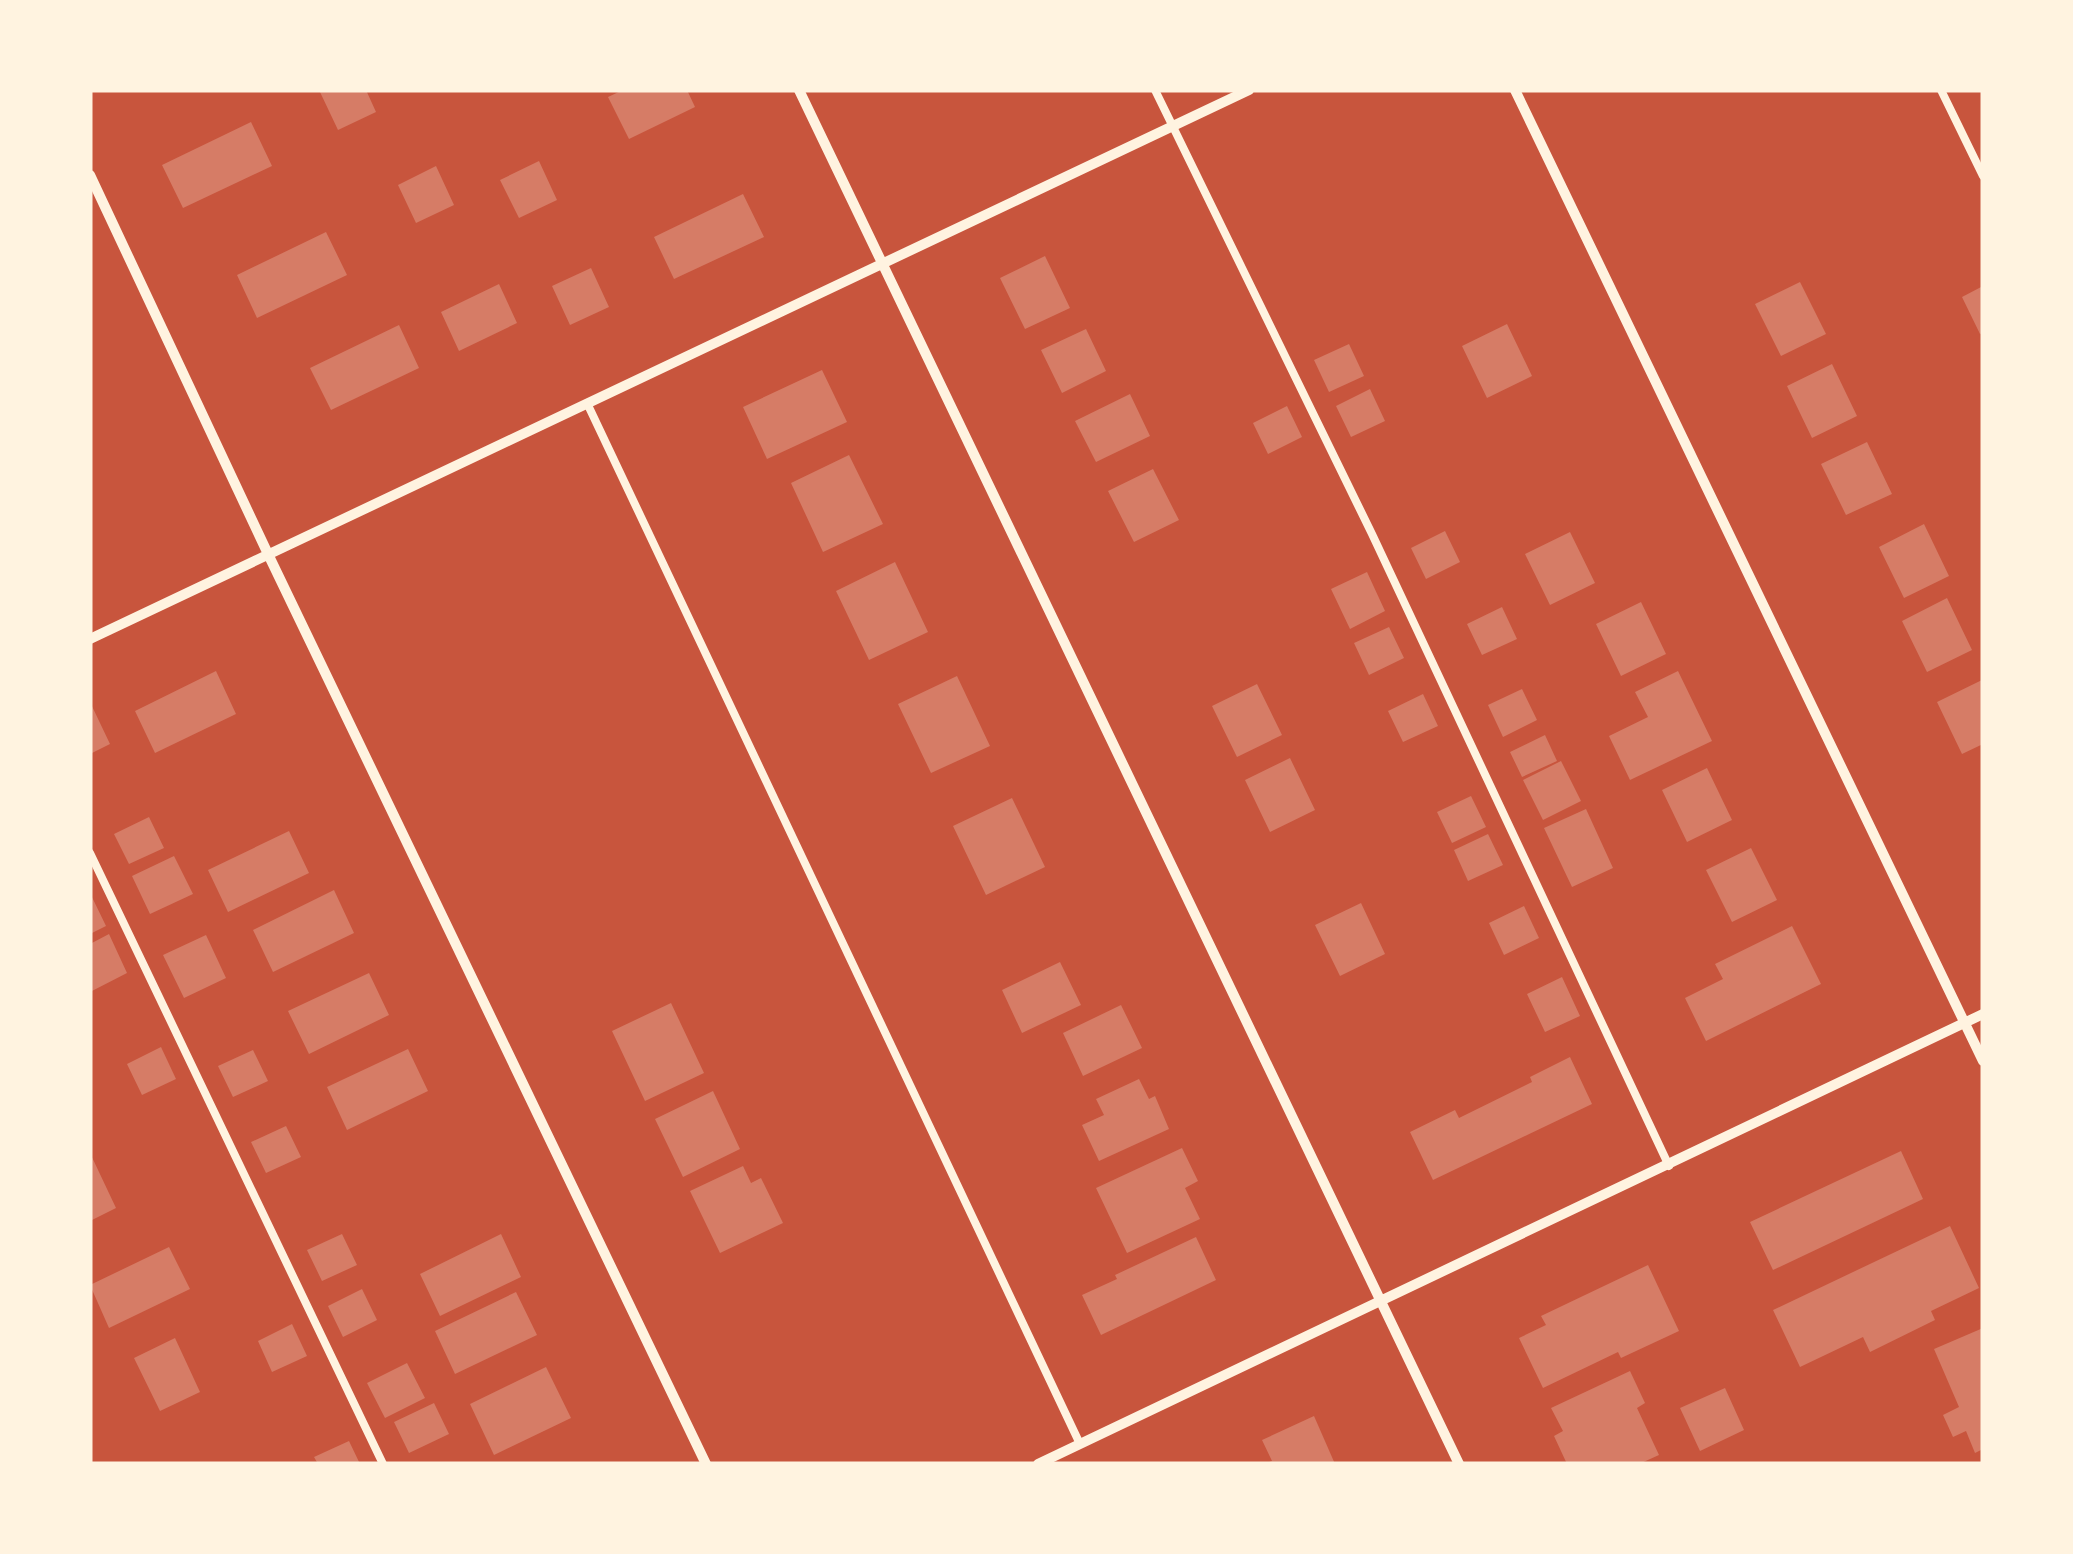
<svg xmlns="http://www.w3.org/2000/svg" width="2073" height="1554" viewBox="0 0 2073 1554" font-family="Bitter,serif">
<style>
.building{fill:#d67c66}
.lines{fill:none;stroke-linecap:round;stroke-linejoin:round}
.service{stroke:#fff3e0;stroke-width:8}
.minor{stroke:#fff3e0;stroke-width:10}
</style>
<rect width="100%" height="100%" fill="#c8553d"/>
<!-- building -->
<path class="building" d="M323,90H366L376,112L338,130L320,92Z
M623,90H687L695,107L629,139L608,97Z
M251,122L272,166L183,208L162,165Z
M539,161L557,200L519,218L500,180Z
M436,166L454,205L416,223L398,185Z
M743,194L764,237L674,279L654,237Z
M326,232L347,275L257,318L237,275Z
M1045,256L1070,308L1025,329L1000,278Z
M591,268L609,307L570,325L552,286Z
M1800,282L1826,334L1781,356L1755,304Z
M499,284L517,323L459,351L441,312Z
M1983,286V333L1980,334L1962,297Z
M1507,324L1532,376L1487,398L1462,346Z
M399,325L419,368L331,410L310,368Z
M1086,329L1106,371L1062,393L1041,350Z
M1349,344L1364,376L1329,392L1314,360Z
M1832,364L1857,416L1812,438L1787,386Z
M822,370L847,422L767,459L743,407Z
M1370,389L1385,421L1351,437L1336,406Z
M1130,394L1150,436L1096,462L1075,421Z
M1287,406L1302,437L1268,454L1253,423Z
M1867,442L1892,494L1846,515L1821,464Z
M849,455L883,524L823,552L791,483Z
M1153,469L1179,520L1134,542L1108,491Z
M1924,524L1949,576L1904,598L1879,547Z
M1445,531L1460,562L1426,579L1411,548Z
M1570,532L1595,583L1550,605L1525,554Z
M895,562L928,632L869,660L836,591Z
M1367,572L1385,611L1350,629L1331,589Z
M1947,598L1972,650L1927,672L1902,621Z
M1641,602L1666,654L1621,676L1596,624Z
M1502,607L1517,639L1482,655L1467,624Z
M1389,627L1404,658L1369,675L1354,643Z
M216,671L236,714L155,753L135,711Z
M1678,671L1712,741L1630,780L1609,736L1648,717L1635,692Z
M957,676L990,746L931,773L898,704Z
M1982,680L1983,744L1962,754L1937,702Z
M1257,684L1282,735L1237,757L1212,706Z
M1522,689L1537,720L1503,737L1488,705Z
M1423,694L1438,726L1403,742L1388,711Z
M90,702L110,744L90,754Z
M1545,735L1557,761L1522,777L1510,752Z
M1290,758L1315,810L1270,832L1245,780Z
M1561,761L1581,801L1543,820L1523,780Z
M1707,768L1732,820L1687,842L1662,790Z
M1471,796L1486,827L1452,843L1437,812Z
M1012,798L1045,867L986,895L953,826Z
M1586,809L1613,868L1572,887L1544,828Z
M149,817L164,848L129,864L114,834Z
M289,831L309,873L228,912L208,870Z
M1488,834L1503,865L1468,881L1454,850Z
M1751,848L1777,900L1732,922L1706,870Z
M174,856L193,894L150,914L132,876Z
M334,890L354,933L273,972L253,930Z
M90,893L106,926L90,934Z
M1361,903L1385,954L1340,976L1315,925Z
M1524,906L1539,938L1504,955L1489,923Z
M1792,926L1821,984L1706,1041L1685,998L1723,979L1715,964Z
M109,934L127,973L90,992V944Z
M206,935L226,978L184,998L163,955Z
M1060,962L1081,1005L1022,1033L1002,990Z
M369,973L389,1015L309,1054L288,1011Z
M1562,977L1580,1016L1545,1032L1527,994Z
M671,1003L704,1073L645,1101L612,1031Z
M1121,1005L1142,1048L1083,1076L1063,1033Z
M161,1047L176,1079L142,1095L127,1064Z
M408,1049L428,1091L347,1130L327,1087Z
M253,1050L268,1081L233,1097L218,1066Z
M1570,1057L1592,1104L1433,1180L1410,1132L1455,1110L1459,1118L1532,1082L1530,1077Z
M1139,1079L1149,1099L1155,1096L1169,1129L1099,1161L1082,1125L1104,1115L1096,1099Z
M713,1091L740,1149L683,1177L655,1119Z
M286,1126L301,1157L266,1173L251,1142Z
M1182,1148L1198,1181L1185,1188L1200,1219L1127,1253L1096,1188Z
M1901,1151L1923,1199L1773,1270L1750,1222Z
M90,1153L116,1208L90,1221Z
M743,1166L751,1183L761,1178L783,1223L720,1253L690,1191Z
M1950,1226L1979,1288L1931,1311L1935,1320L1870,1352L1863,1337L1800,1367L1773,1310Z
M342,1234L357,1265L322,1281L307,1250Z
M501,1234L521,1277L440,1316L420,1274Z
M1196,1237L1216,1280L1101,1335L1082,1295L1117,1279L1115,1275Z
M169,1247L190,1289L109,1328L90,1285Z
M1648,1265L1679,1331L1621,1358L1618,1352L1543,1388L1519,1338L1546,1325L1541,1316Z
M362,1289L377,1320L343,1337L328,1306Z
M516,1292L537,1335L455,1374L435,1331Z
M292,1324L307,1356L272,1372L258,1341Z
M1983,1328V1449L1975,1453L1966,1431L1953,1437L1943,1415L1959,1407L1934,1349Z
M175,1338L200,1392L160,1411L134,1358Z
M407,1363L425,1398L385,1418L367,1383Z
M546,1367L571,1418L494,1455L470,1404Z
M1630,1371L1645,1403L1637,1408L1659,1455L1639,1464H1567L1554,1436L1563,1431L1551,1408Z
M1725,1388L1744,1430L1700,1451L1680,1408Z
M434,1403L449,1434L409,1453L394,1422Z
M1314,1416L1335,1464H1264L1272,1461L1262,1440Z
M349,1441L360,1464H318L314,1457Z"/>
<g class="lines">
<!-- service -->
<path class="service" d="M1155,90L1372,534L1669,1166
M1941,90L1983,176
M587,403L1080,1444
M90,853L383,1464"/>
<!-- minor -->
<path class="minor" d="M799,90L1459,1464
M1515,90L1983,1061
M90,175L268,554L706,1464
M90,639L1249,90
M1038,1464L1983,1014"/>
</g>
<!-- border -->
<rect width="2073" height="1554" fill="none" stroke="#fff3e0" stroke-width="185"/>
</svg>
